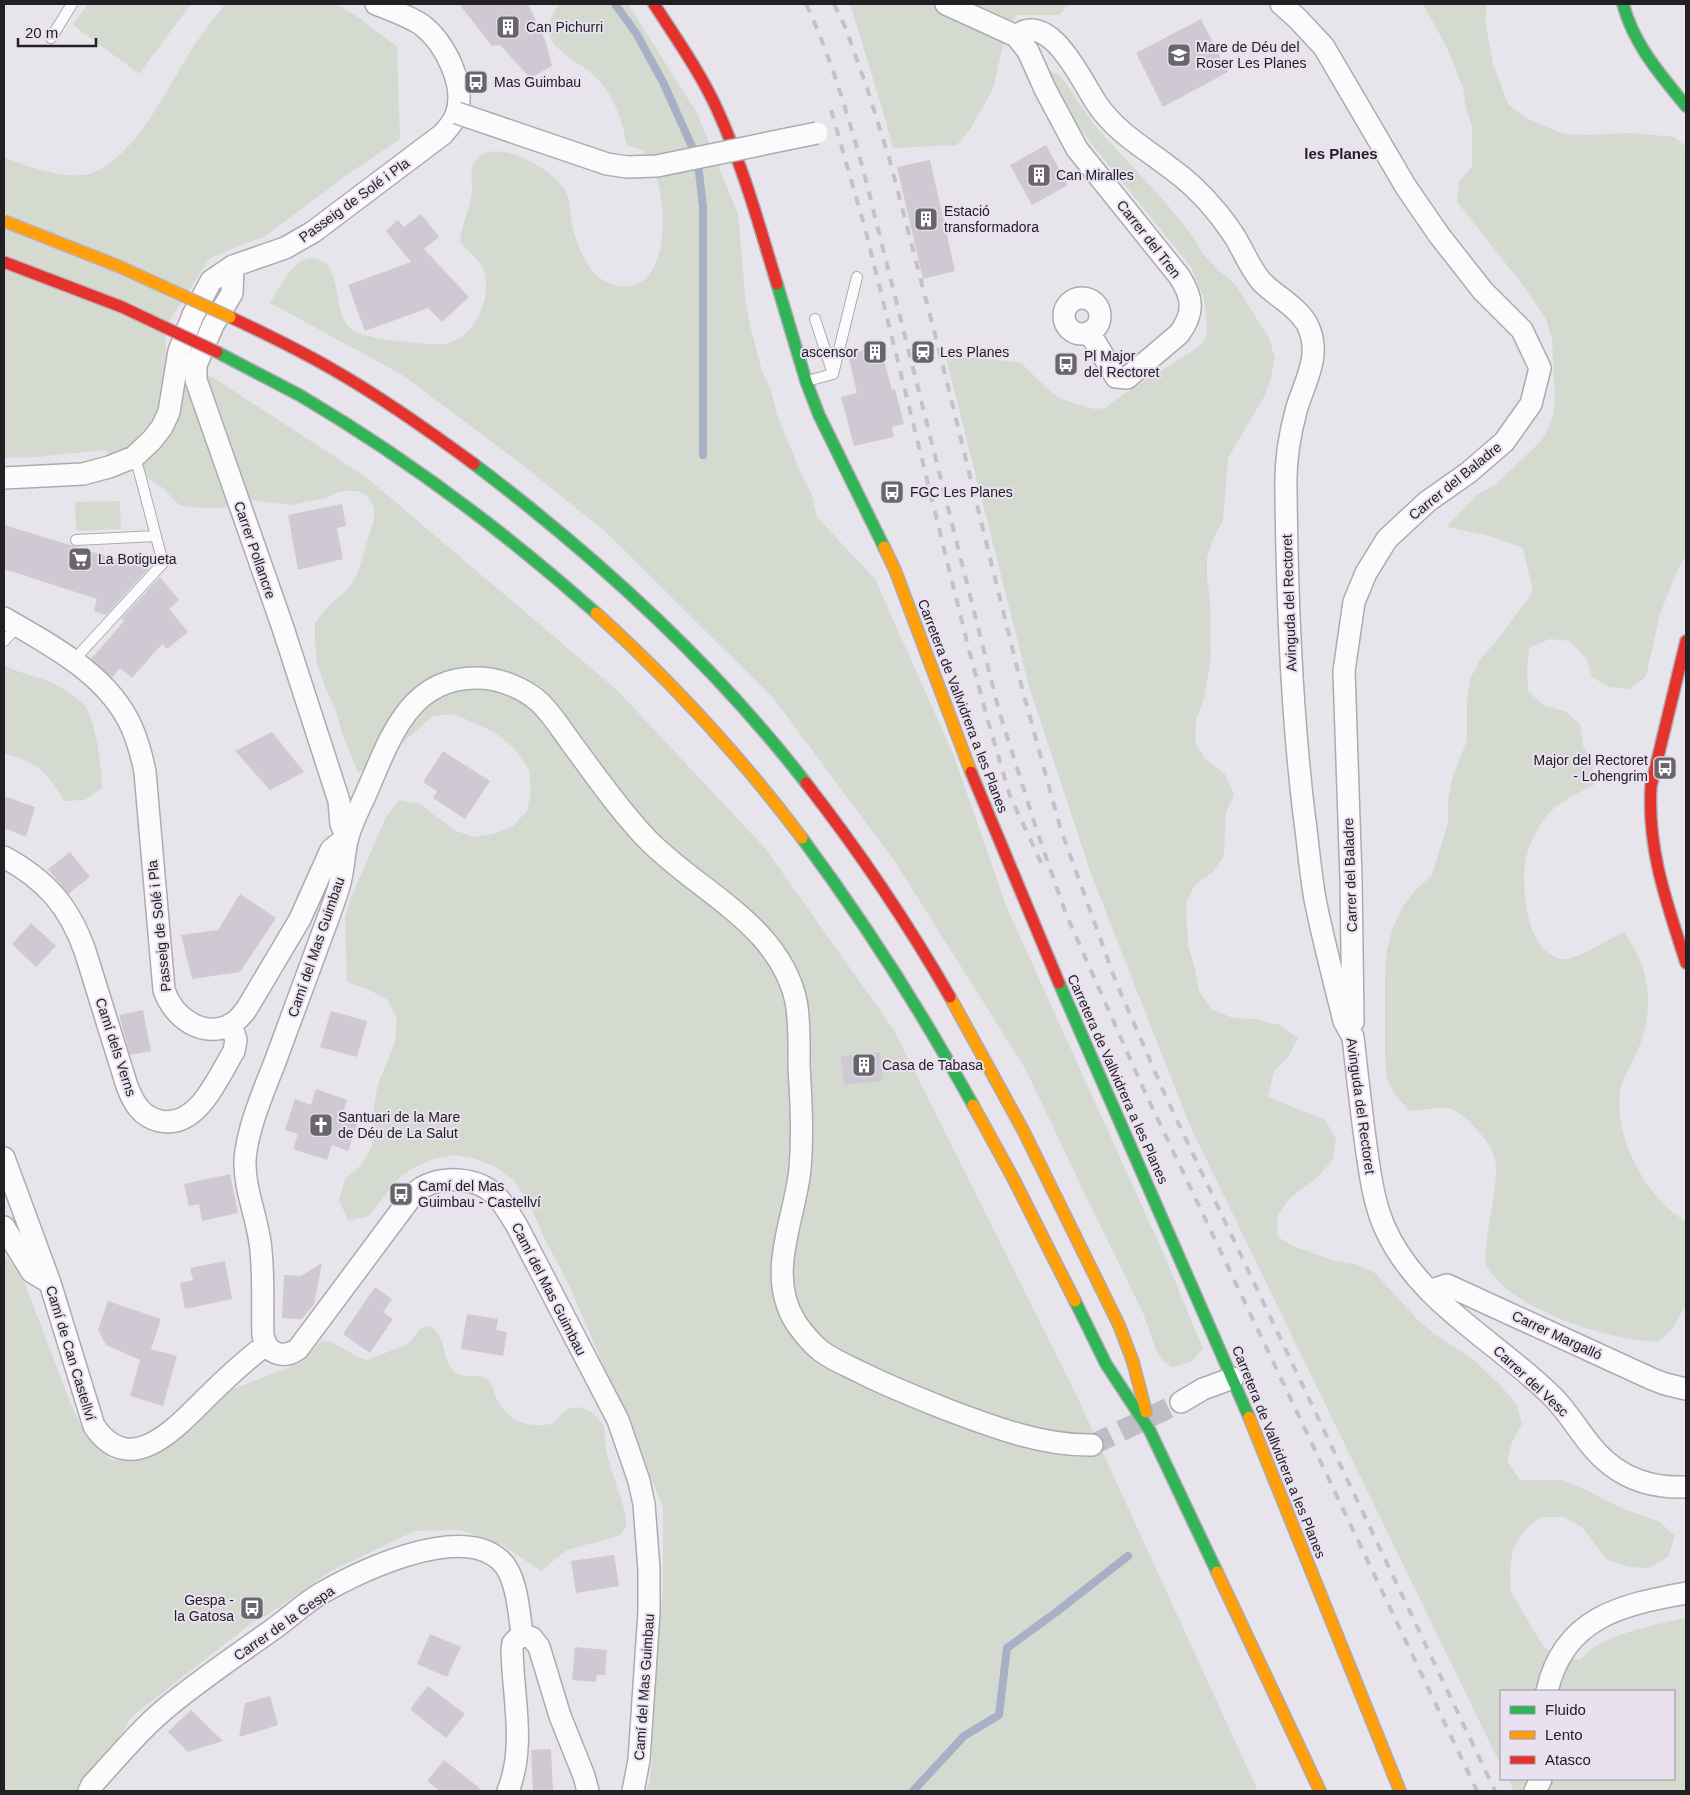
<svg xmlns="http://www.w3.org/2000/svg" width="1690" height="1795" viewBox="0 0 1690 1795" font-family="Arial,sans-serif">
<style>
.green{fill:#d5dad1}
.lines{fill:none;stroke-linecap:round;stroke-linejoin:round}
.stream{stroke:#a8b0c6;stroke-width:8}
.building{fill:#cec9d2}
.street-tunnel{stroke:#c1bdc4;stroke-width:21;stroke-dasharray:21 11;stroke-linecap:butt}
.lane-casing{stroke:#adaab0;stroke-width:12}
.street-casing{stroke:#adaab0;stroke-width:24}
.fast-casing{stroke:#adaab0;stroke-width:14}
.slow-casing{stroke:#adaab0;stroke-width:14}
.jam-casing{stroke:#adaab0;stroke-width:14}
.lane{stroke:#fcfbfc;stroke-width:10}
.street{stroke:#fcfbfc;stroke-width:21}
.fast{stroke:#30b455;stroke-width:11}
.slow{stroke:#ff9f0a;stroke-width:11}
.jam{stroke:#e5322d;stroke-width:11}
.rail{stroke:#c3c2c4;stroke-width:4;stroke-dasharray:9 9;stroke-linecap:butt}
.street-bridge-casing{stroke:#adaab0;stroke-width:24;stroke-linecap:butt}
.slow-bridge-casing{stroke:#beafb3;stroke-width:14;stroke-linecap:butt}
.jam-bridge-casing{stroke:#beafb3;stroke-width:14;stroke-linecap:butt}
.street-bridge{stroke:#fcfbfc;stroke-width:21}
.slow-bridge{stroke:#ff9f0a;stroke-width:11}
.jam-bridge{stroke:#e5322d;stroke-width:11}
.labels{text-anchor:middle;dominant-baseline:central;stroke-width:4;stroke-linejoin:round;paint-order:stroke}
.poi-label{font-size:14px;fill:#232025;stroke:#e9e0f0;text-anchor:start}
.street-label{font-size:14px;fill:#232025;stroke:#e9e0f0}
.neighbourhood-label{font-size:15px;font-weight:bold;fill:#232025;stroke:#e9e0f0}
</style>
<rect width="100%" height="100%" fill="#e8e4ec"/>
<!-- green -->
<path class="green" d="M88,4H191L139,74L73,25Z
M225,4H336L361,19L397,47L400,139L347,175L264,237L245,243L209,259L165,328L166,353L217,380L366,477L617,690L765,848L894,1030L1075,1392L1258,1791H646L650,1781L652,1759L653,1676L663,1590V1507L585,1322L566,1279L544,1238L527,1199L513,1180L496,1167L475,1159L454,1155L433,1159L413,1168L396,1181L369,1216L348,1221L339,1200L345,1179L361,1165L372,1147L374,1106L378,1084L395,1042L397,1020L388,1000L369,990L347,982L345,918L351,897L386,817L399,800L420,804L454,830L474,837L493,834L512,827L527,811L531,791L529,770L514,748L494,732L454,714L433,716L401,744L358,773L342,733L335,708L325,687L317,664L315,644V623L328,606L345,592L357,575L374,519V508L367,495L357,491H346L336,493L327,498L291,505L253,500L222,508H200L179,505L163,488L104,450L37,457L4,458V157C24,166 67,180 89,174C134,161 169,85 193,47C203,32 214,18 225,4Z
M559,4H628L697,113L738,214L746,303L750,325L762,371L771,390L776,412L802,476L812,495L817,517L875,579L954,756L1007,908L1166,1259L1203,1349L1191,1362L1172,1367L1163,1361L1157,1353L1143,1313L1080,1184L1026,1070L894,860L774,699L607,533L516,460L401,374L270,303C278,290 295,256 312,258C349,262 326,319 358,333C372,339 435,347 449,343C474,336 491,300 485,275C482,262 469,252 460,242C461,227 468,213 471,198C474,187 468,171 475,161C493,135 549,167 563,187C570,197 570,207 571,219C573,235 584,263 595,274C605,283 617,288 630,286C668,280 666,211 658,183C655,172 649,162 644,151L627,145C622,122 616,100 600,82C578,55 528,49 559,4Z
M850,4H1070L1059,15H1016L1002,49L993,89L971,128L957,145L893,148L882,108Z
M1423,4H1487L1485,21L1493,63L1508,104L1524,117L1564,134L1585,135L1630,133L1654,135L1675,137L1686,147V555L1676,573L1660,614L1646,677L1629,689L1609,687L1592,677L1586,658L1570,641L1550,639L1529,648L1527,668L1528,691L1544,706L1565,711L1580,724L1583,746L1593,764L1594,785C1576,794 1557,802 1544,819C1535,831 1527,850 1525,864C1522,892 1527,954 1562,959C1576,961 1610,938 1624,932C1651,969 1656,1012 1636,1054C1630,1067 1622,1078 1620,1093C1614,1139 1647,1198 1686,1222V1307L1683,1310L1673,1328L1658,1342C1611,1340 1525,1314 1495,1277C1492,1274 1487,1269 1486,1265C1484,1258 1486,1247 1487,1239C1489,1218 1499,1178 1495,1160C1493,1149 1485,1139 1478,1131C1472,1124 1460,1112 1452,1109C1442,1106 1421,1110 1410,1111L1396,1096L1387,1079L1385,1058V970L1387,949L1393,927L1403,906L1416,890L1432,875L1448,822V800L1452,779L1467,740V697L1471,677L1481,658L1496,642L1533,591L1523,548L1490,536L1446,527L1477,495L1495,485L1542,440L1552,420L1555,399L1552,339L1546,319L1522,284L1457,202L1459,182L1472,166V127L1466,108L1463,88L1447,48Z
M1052,72L1062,78L1096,127L1166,203L1193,237L1203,254L1218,270L1235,284L1269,338L1275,358L1271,378L1264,397L1228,458L1223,521L1213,539L1207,557V578L1210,598L1211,658L1204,698L1196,720L1195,742L1205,759L1225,774L1234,795L1226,813L1224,856L1212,873L1195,885L1186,903L1188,946L1195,968L1199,991L1211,1009L1233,1018L1254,1019L1280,1025L1298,1038L1289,1056L1274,1071L1268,1097L1325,1120L1336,1138L1333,1159L1320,1175L1289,1199L1277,1216L1278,1237L1295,1247L1336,1261L1355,1264L1375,1273L1418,1320L1437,1336L1473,1359L1503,1388L1517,1405L1522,1424L1512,1442L1507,1461L1520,1480H1562L1582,1488L1619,1507L1660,1522L1675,1536L1668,1557L1649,1568L1628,1567L1607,1560L1582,1527L1564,1517H1541L1525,1530L1513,1549L1510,1571L1511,1592L1543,1646L1560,1658L1580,1660C1584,1656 1589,1651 1594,1647C1615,1633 1661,1623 1686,1618V1791H1514L1508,1779H1674V1691H1501V1766L1190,1126L1091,874L1030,690L946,358H982L1021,363L1051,392L1061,399L1094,409L1105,408L1121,396L1197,348L1204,341L1207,331L1206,321L1204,299L1191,267L1073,121L1045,78Z
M120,501L121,529L76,531L75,502Z
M4,665C18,673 33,675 48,681C60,686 75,695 84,705C96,719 102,769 102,788L85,800L64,801C47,771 37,763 4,753Z
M4,1254L22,1276L70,1402L86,1436L112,1460L134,1461L164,1444L233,1389L303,1362L320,1342L330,1341L358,1357L367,1360L408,1344L421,1328L431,1326C447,1339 441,1354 452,1369C462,1381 479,1372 487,1379C494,1384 493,1389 495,1395C499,1405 505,1413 514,1419C522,1425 545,1428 554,1422C559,1418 562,1412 568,1409C582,1403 596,1413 603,1425C606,1431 604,1441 606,1448C610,1471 621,1494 626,1517V1528L619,1536L567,1550L541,1571L504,1546L470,1533L458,1530L415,1531L331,1571L269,1614L253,1622L130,1718L125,1729L80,1791H4Z"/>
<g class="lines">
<!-- stream -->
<path class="stream" d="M615,4L636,33L663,82L693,149L699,172L703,207V455
M913,1791L964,1736L999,1715L1007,1648L1055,1613L1128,1556"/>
</g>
<!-- building -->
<path class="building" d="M459,4H528L546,42L552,66L530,78L500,45L492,46Z
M1201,19L1228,72L1163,107L1136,53Z
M1046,145L1068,185L1032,205L1010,165Z
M930,160L955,271L923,279L897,167Z
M421,214L439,237L424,249L469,297L442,322L428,308L365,331L348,285L411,262L386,231L398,220L404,227Z
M880,346L892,390L895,389L904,424L892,427L894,437L854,446L841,397L857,393L848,354Z
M342,504L346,526L337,528L343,559L298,570L288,515Z
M4,525L73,546L148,569L106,615L94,611L97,599L4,569Z
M160,577L179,600L169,609L188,632L167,649L162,644L132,678L120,668L112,678L91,659L125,620L121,619Z
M272,732L304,772L270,790L235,751Z
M443,751L490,781L465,819L433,798L437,791L423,782Z
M4,796L35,807L26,837L4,828Z
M70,852L90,877L68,894L48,869Z
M240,894L276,918L240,972L192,979L181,935L218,930Z
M31,923L56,946L36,967L12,944Z
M143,1010L151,1051L130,1055L119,1015Z
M331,1011L367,1021L357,1057L320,1047Z
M880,1052L883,1081L844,1085L841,1056Z
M316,1089L347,1100L342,1116L358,1121L348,1151L332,1145L327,1160L293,1149L298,1134L285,1130L295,1099L311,1105Z
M230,1174L238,1213L202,1221L199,1204L189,1206L184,1184Z
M225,1261L232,1299L185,1309L180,1283L193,1280L190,1268Z
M322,1263L314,1304L302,1319L282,1318L284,1275L301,1276Z
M375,1287L392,1299L383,1312L393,1319L370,1353L343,1334Z
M108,1301L161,1319L151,1349L177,1356L163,1406L130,1396L140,1360L106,1345L98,1330Z
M467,1314L498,1319L496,1330L507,1332L503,1356L461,1349Z
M614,1555L619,1586L576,1593L571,1561Z
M430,1634L461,1647L447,1677L417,1664Z
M575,1647L607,1650L605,1675H597L596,1682L572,1680Z
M428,1686L465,1714L446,1738L410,1709Z
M270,1696L278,1725L239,1737L245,1703Z
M191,1710L223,1741L188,1752L168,1732Z
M551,1749L553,1791H533L531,1750Z
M444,1760L483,1791H440L427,1781Z"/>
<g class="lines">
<!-- street-tunnel -->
<path class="street-tunnel" d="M1092,1445L1181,1402"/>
<!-- lane casing -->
<g class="lane-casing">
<path id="lane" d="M51,38L72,4
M815,319L833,374
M807,381L833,374L857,277
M76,540L156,536
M4,641L18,626
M73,661L163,563L139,471L134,457"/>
</g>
<!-- street casing -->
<g class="street-casing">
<path id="street" d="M946,4L1016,36L1028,51L1045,89L1077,149L1179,276C1193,297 1195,313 1179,334L1127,378L1116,377L1089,332
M1281,4L1297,18L1324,47L1406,187L1439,235L1483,291L1522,330L1540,368L1531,404L1504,442L1468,473L1428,501L1387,539L1366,573L1354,602L1344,671L1351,879L1353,1022
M1016,36C1050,9 1082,82 1097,104C1116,132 1143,147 1169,167C1186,179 1202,194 1215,210C1222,218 1229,228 1235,237C1244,252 1250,268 1261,281C1275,296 1297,306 1307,324C1323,355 1304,382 1296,411C1289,437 1285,463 1286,490C1287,599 1291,706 1304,814C1308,842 1310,871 1315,899C1323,940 1334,980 1344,1021L1353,1037C1357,1073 1361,1109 1366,1146C1370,1173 1373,1200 1384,1226C1417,1302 1497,1341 1553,1397C1574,1418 1587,1448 1612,1466C1633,1482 1659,1488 1686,1487
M233,266L232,293L213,325L199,358L196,365V380L282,625L339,801L341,824L347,837
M1064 316a18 18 0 1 1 36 0a18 18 0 1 1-36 0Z
M4,478L83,474L109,467L134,457L152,440L162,427L169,412L179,351L193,315L211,281L233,266L285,248L313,232L443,134C448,128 453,123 456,115C467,86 445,43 422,25C409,16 391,10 376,4
M4,618C51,645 109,675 132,728C138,742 142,757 145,772L164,990C173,1017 203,1040 232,1024C238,1020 242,1015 246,1010L300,919L331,850L347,837
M4,857C46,880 69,906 85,951L127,1086C133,1102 141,1117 160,1121C198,1129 218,1077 234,1051L236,1040L231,1024
M4,1158L50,1283L94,1426C132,1482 180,1423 211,1393C229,1376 246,1359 266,1345
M4,1227L32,1272L47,1281
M1429,1291L1447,1285L1652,1379L1665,1384L1686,1389
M1181,1402L1203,1389L1233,1378
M1547,1691C1564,1617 1621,1605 1686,1593
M89,1791L92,1785C118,1757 142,1727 171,1704C203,1678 238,1654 272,1630C288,1619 303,1604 320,1594C360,1571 459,1523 500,1560C517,1575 519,1613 522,1634
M508,1791C526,1746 513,1698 512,1650L513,1643L522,1634L532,1638L539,1647L560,1716L584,1776L588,1791
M633,1791L639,1760L649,1612V1570L644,1504L639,1481L618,1420L517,1226C509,1213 501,1198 488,1189C471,1178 445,1177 427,1185C419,1188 414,1194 409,1200L298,1349C283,1360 266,1353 263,1335C262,1308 264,1279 261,1251C259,1221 244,1191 245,1160C247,1129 264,1090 275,1062C293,1012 312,963 330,913C334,901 339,890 341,878C344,865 344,853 347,841C350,826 358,811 364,798C388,745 406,677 477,678C498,678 521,687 537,700C551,712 561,729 572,744C596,776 619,810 647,839C697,891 779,924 796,1001C800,1022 799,1045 799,1066C801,1101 803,1134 800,1169C795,1220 765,1274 796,1323C803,1333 811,1343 821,1351C833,1360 848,1366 862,1373C890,1387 918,1398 948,1410C993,1427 1043,1446 1092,1445
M1535,1791L1541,1779"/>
</g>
<!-- fast casing -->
<g class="fast-casing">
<path id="fast" d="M1623,4C1634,45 1660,74 1686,106
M777,284L806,381L819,415L884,547
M217,352C245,367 273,381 301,396C406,458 505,532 596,613
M474,464C594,555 714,664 806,783
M802,838C865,923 922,1012 973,1105
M1059,983L1249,1417
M1075,1301L1106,1364L1150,1431L1217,1572"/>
</g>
<!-- slow casing -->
<g class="slow-casing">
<path id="slow" d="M884,547L895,570L971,772
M596,613C671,681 741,757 802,838
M950,997L1023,1130L1119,1325L1133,1362L1146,1412
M973,1105L1013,1178L1075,1301
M1249,1417L1400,1791
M1217,1572L1320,1791"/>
</g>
<!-- jam casing -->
<g class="jam-casing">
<path id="jam" d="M654,4C676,38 700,72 717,109C743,166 759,225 777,284
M230,317C264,333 299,350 332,369C381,397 428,430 474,464
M1686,641L1651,786C1647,850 1667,903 1686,963
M971,772L1059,983
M806,783C859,851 907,922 950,997"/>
</g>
<!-- lane -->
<use href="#lane" class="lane"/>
<!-- street -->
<use href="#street" class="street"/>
<!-- fast -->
<use href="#fast" class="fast"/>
<!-- slow -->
<use href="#slow" class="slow"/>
<!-- jam -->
<use href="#jam" class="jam"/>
<!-- rail -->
<path class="rail" d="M806,4C831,57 847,113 863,169L999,711L1037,831L1066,914L1143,1088L1477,1791
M834,4L846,29L867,88L890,161L939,350L1022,688L1060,827L1116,982L1165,1095L1495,1791
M831,110L865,228L969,650L988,721L1010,796L1044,869"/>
<!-- street-bridge casing -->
<g class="street-bridge-casing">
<path id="street-bridge" d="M457,113L607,164L627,167L657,166L817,133"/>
</g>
<!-- slow-bridge casing -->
<g class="slow-bridge-casing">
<path id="slow-bridge" d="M4,221L118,266L230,317"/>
</g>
<!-- jam-bridge casing -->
<g class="jam-bridge-casing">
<path id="jam-bridge" d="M4,262L122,307L217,352"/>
</g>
<!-- street-bridge -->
<use href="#street-bridge" class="street-bridge"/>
<!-- slow-bridge -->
<use href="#slow-bridge" class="slow-bridge"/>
<!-- jam-bridge -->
<use href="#jam-bridge" class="jam-bridge"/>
</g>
<!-- icons -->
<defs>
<g id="building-square" transform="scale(1.25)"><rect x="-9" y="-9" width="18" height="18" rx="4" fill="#68656b" stroke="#e9e0f0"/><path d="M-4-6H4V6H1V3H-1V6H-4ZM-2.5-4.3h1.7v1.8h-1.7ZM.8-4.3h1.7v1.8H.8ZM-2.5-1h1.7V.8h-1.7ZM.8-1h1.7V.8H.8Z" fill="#fff"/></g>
<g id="school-square" transform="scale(1.25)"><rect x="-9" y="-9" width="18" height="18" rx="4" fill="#68656b" stroke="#e9e0f0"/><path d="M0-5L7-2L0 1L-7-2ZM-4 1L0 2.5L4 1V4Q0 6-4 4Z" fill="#fff"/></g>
<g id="bus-square" transform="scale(1.25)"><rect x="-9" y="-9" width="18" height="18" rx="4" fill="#68656b" stroke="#e9e0f0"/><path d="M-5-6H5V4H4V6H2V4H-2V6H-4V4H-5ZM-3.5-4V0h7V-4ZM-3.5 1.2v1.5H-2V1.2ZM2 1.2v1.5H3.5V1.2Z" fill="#fff"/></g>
<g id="station-square" transform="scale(1.25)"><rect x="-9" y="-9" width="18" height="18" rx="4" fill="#68656b" stroke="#e9e0f0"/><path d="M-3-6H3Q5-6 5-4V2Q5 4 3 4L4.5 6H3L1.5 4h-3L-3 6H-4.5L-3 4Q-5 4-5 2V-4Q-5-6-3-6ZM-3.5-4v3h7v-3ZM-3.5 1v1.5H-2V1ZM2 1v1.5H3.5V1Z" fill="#fff"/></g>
<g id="supermarket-square" transform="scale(1.25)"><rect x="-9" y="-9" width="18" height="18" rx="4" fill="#68656b" stroke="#e9e0f0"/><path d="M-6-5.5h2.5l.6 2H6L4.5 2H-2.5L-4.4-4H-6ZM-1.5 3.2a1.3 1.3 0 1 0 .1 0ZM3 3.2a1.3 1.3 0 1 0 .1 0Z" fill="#fff"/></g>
<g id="church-square" transform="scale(1.25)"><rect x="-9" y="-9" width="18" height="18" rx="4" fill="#68656b" stroke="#e9e0f0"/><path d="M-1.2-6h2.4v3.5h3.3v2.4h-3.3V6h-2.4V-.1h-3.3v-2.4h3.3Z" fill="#fff"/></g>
</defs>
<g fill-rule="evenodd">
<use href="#building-square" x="508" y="27"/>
<use href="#school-square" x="1179" y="55"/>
<use href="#bus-square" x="476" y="82"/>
<use href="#building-square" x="1039" y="175"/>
<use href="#building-square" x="926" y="219"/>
<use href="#building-square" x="875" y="352"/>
<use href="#station-square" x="923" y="352"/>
<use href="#bus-square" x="1066" y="364"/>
<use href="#bus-square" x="892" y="492"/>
<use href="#supermarket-square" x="80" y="559"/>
<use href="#bus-square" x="1665" y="768"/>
<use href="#building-square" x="864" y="1065"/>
<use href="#church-square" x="321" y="1125"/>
<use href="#bus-square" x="401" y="1194"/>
<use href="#bus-square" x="252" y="1608"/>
</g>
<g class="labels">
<!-- poi labels -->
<g class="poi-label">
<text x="526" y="27">Can Pichurri</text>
<text x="1196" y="47">Mare de Déu del<tspan x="1196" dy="16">Roser Les Planes</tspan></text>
<text x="494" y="82">Mas Guimbau</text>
<text x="1056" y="175">Can Miralles</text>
<text x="944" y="211">Estació<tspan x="944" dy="16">transformadora</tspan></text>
<text x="858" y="352" text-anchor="end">ascensor</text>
<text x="940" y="352">Les Planes</text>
<text x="1084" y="356">Pl Major<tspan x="1084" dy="16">del Rectoret</tspan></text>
<text x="910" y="492">FGC Les Planes</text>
<text x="98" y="559">La Botigueta</text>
<text x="1648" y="760" text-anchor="end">Major del Rectoret<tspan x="1648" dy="16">- Lohengrim</tspan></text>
<text x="882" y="1065">Casa de Tabasa</text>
<text x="338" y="1117">Santuari de la Mare<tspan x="338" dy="16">de Déu de La Salut</tspan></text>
<text x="418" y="1186">Camí del Mas<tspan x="418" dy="16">Guimbau - Castellví</tspan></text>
<text x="234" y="1600" text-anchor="end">Gespa -<tspan x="234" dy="16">la Gatosa</tspan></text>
</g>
<!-- street labels -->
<g class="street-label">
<text transform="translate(354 200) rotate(-36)">Passeig de Solé i Pla</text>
<text transform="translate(1149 239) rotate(52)">Carrer del Tren</text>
<text transform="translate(1455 481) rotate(-39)">Carrer del Baladre</text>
<text transform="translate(255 550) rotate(71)">Carrer Pollancre</text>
<text transform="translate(1289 603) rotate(-92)">Avinguda del Rectoret</text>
<text transform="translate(963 706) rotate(69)">Carretera de Vallvidrera a les Planes</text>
<text transform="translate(1350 875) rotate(-92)">Carrer del Baladre</text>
<text transform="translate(159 926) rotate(-96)">Passeig de Solé i Pla</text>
<text transform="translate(316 947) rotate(-71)">Camí del Mas Guimbau</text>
<text transform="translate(116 1047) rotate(72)">Camí dels Verns</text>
<text transform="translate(1118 1079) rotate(66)">Carretera de Vallvidrera a les Planes</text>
<text transform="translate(1361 1106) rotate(82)">Avinguda del Rectoret</text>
<text transform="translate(549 1289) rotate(63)">Camí del Mas Guimbau</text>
<text transform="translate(1557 1335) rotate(25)">Carrer Margalló</text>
<text transform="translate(71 1353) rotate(73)">Camí de Can Castellví</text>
<text transform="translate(1531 1381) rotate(43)">Carrer del Vesc</text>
<text transform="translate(1279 1452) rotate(68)">Carretera de Vallvidrera a les Planes</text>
<text transform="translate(284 1623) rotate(-35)">Carrer de la Gespa</text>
<text transform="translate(644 1687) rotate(-86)">Camí del Mas Guimbau</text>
</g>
<!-- neighbourhood labels -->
<g class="neighbourhood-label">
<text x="1341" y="153">les Planes</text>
</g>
</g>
<!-- border -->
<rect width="1690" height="1795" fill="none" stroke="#232025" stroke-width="10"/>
<!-- legend -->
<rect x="1500" y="1690" width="175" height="90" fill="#e9e0f0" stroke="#9a939f"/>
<rect x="1510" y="1706" width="25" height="8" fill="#30b455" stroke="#9a939f"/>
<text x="1545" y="1715" font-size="15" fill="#232025">Fluido</text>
<rect x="1510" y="1731" width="25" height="8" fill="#ff9f0a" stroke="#9a939f"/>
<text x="1545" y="1740" font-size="15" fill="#232025">Lento</text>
<rect x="1510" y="1756" width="25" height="8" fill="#e5322d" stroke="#9a939f"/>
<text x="1545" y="1765" font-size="15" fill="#232025">Atasco</text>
<!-- scale -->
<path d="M18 38v8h78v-8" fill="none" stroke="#232025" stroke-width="2.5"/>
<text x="25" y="38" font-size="15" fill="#232025" stroke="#e9e0f0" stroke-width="4" paint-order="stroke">20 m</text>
</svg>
